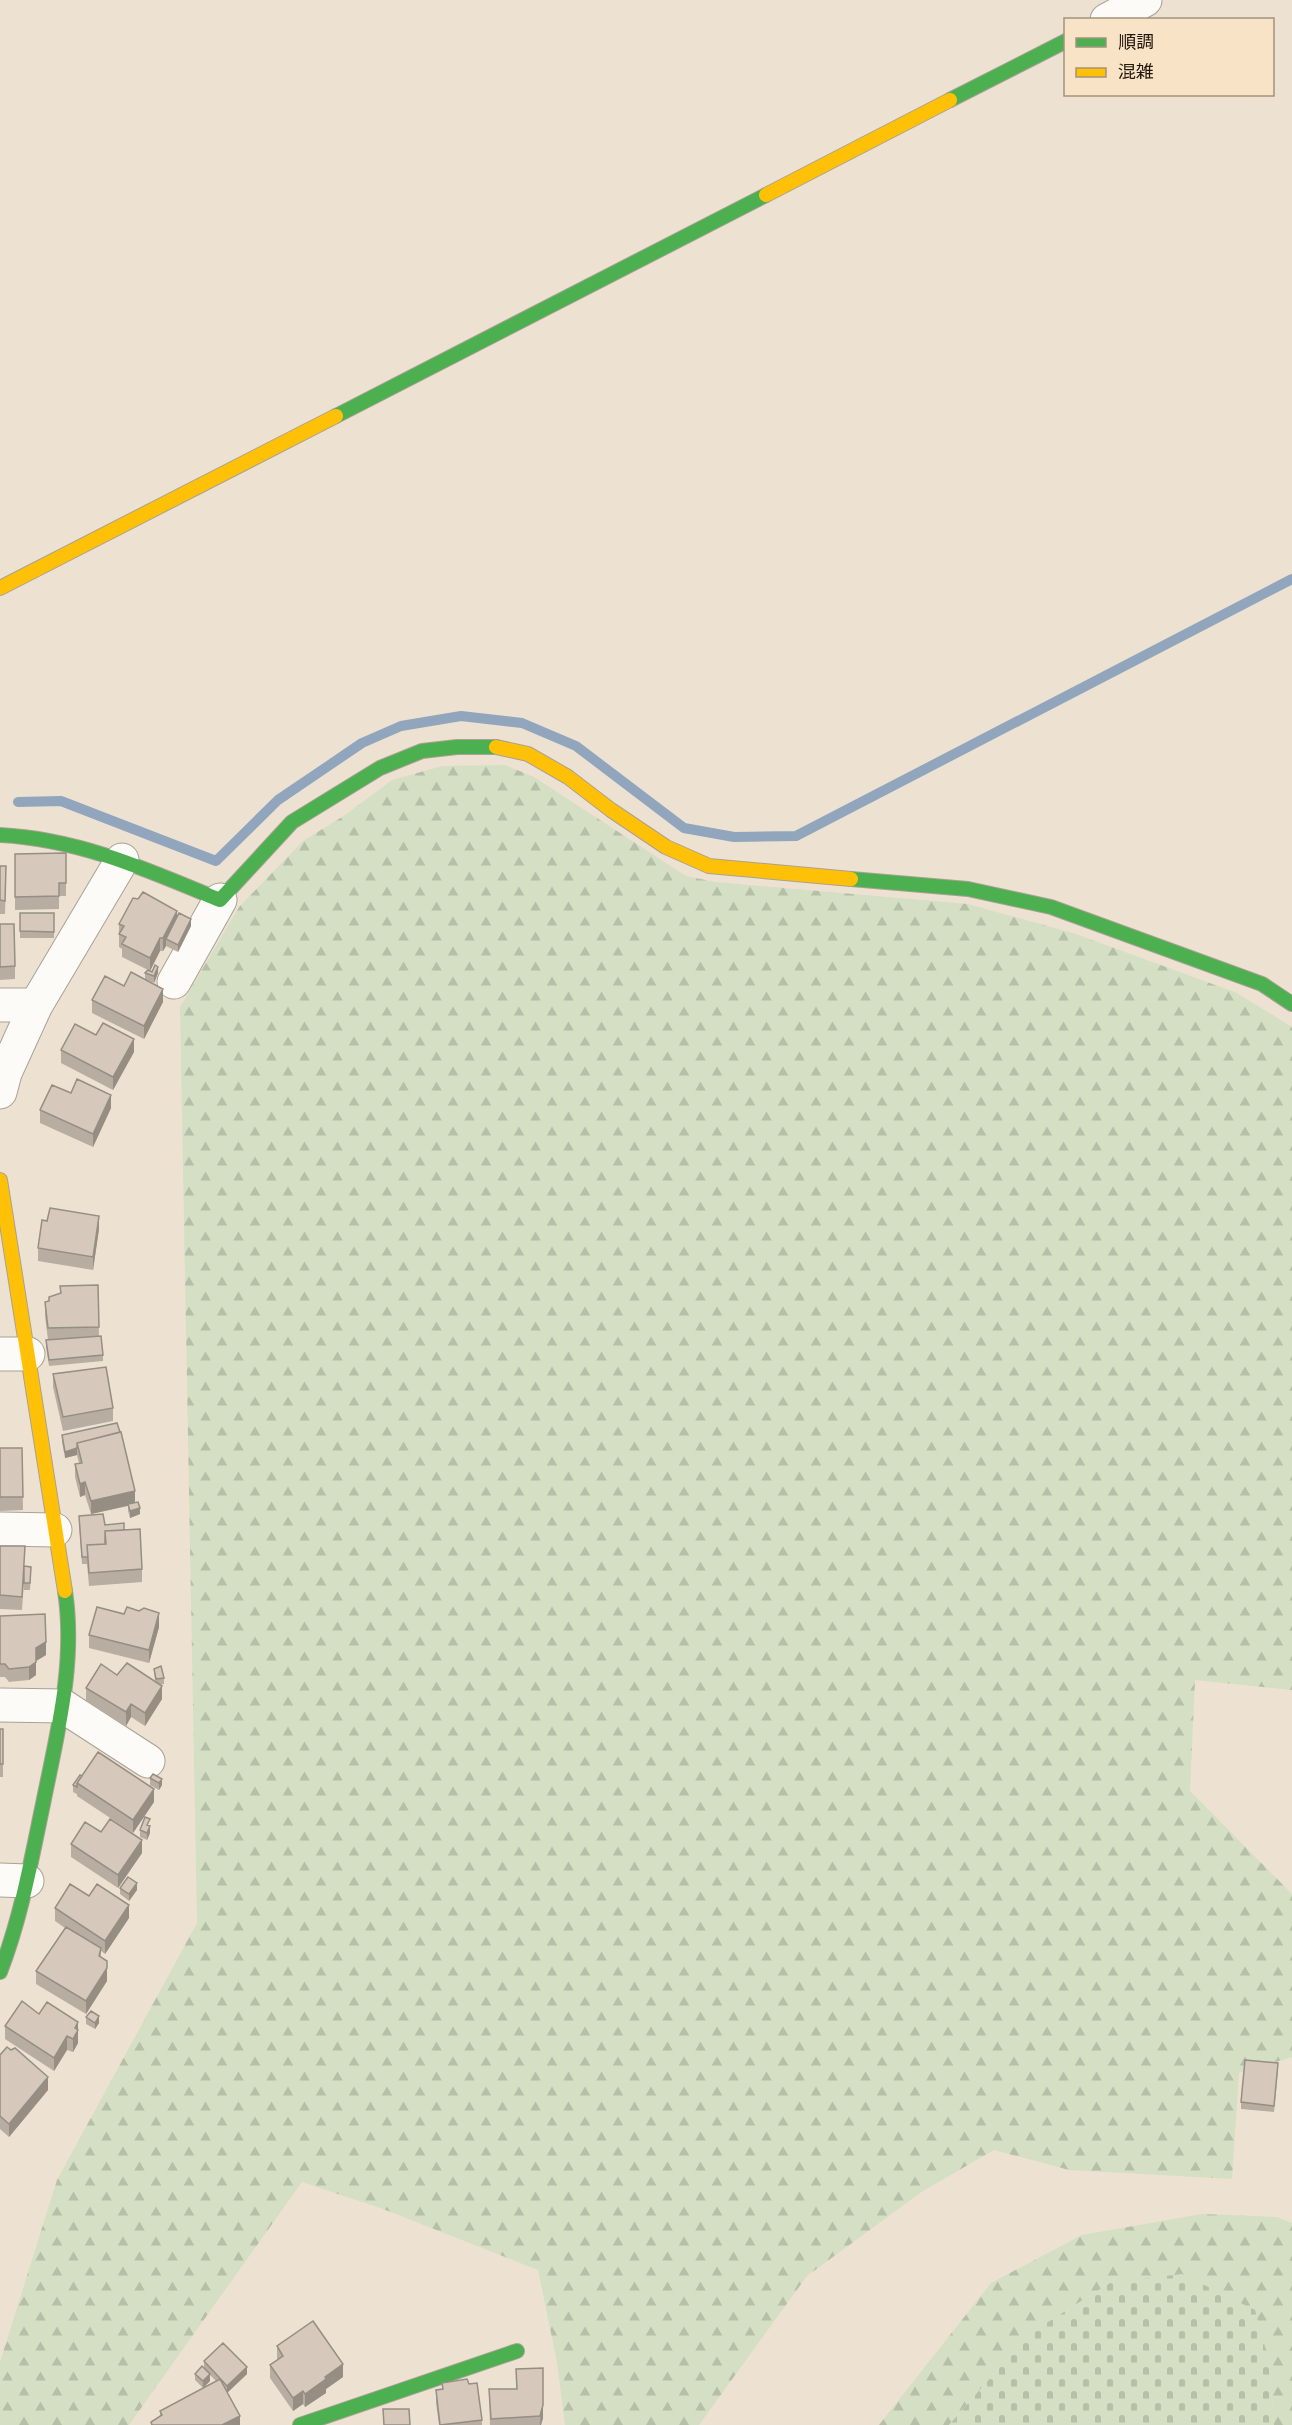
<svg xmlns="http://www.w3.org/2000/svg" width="1292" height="2425" viewBox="0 0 1292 2425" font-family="Montserrat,'Noto Sans JP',sans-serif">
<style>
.forest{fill:url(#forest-firs)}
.cemetery{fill:url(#cemetery-stones)}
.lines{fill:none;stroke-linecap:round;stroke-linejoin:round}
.stream{stroke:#91a6bd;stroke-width:10}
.street-casing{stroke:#a9a194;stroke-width:35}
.fast-casing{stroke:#a9a194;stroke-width:16}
.slow-casing{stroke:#a9a194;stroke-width:16}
.street{stroke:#fcfbf8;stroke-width:33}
.fast{stroke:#4caf50;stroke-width:14}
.slow{stroke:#ffc107;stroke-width:14}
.wall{fill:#b8ada1;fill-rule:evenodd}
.shaded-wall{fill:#968d83}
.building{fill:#d6c9bb;stroke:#968d83;stroke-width:1.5}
</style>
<defs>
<pattern id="forest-firs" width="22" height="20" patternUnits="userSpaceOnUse" patternTransform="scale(1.5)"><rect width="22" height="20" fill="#d4dfc4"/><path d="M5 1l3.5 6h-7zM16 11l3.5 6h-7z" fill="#b6bfa7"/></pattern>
<pattern id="cemetery-stones" width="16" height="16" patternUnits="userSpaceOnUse" patternTransform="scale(1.5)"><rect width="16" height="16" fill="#d4dfc4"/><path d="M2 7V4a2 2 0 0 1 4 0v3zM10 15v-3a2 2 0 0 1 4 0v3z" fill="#b6bfa7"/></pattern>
</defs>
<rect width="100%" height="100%" fill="#ede2d2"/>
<!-- forest -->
<path class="forest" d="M505,765L534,777L686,876L715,882L968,904L1076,934L1237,993L1292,1027V1690L1195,1680L1190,1791L1292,1894V2057L1239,2073L1232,2179L1069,2170L994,2150L923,2191L807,2276L699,2425H565L557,2362L538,2270L383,2209L302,2182L129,2425H0V2362L57,2180L197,1923L180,1007L239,907L303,841L345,815L392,780L442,766Z
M1202,2214L1277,2217L1292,2223V2425H1274L1269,2362L1110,2283L1029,2334L949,2425H879L991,2283L1082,2235Z"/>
<!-- cemetery -->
<path class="cemetery" d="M1182,2274L1255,2310L1269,2362L1274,2425H949L1029,2334L1110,2283Z"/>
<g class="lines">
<!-- stream -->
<path class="stream" d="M18,802L61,801L216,861L278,800L362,743L401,726L461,716L522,723L576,746L684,828L734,837L796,836L1292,579"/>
<!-- street casing -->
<g class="street-casing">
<path id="street" d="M1107,20L1145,0
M174,982L220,900
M0,1005H36
M0,1092L5,1073L36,1005L122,860
M0,1354H28
M0,1529L55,1530
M0,1705L63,1706L148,1761
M0,1880L27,1881"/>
</g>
<!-- fast casing -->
<g class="fast-casing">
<path id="fast" d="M950,100L1066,41
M336,416L766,195
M0,835C79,839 148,870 220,900L292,822L380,768L422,751L457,747H496
M851,879L968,889L1051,907L1262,984L1292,1004
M0,1972C21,1918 31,1861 43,1804C57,1734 76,1663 65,1591
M300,2425L517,2351"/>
</g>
<!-- slow casing -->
<g class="slow-casing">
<path id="slow" d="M766,195L950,100
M0,588L336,416
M496,747L528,754L568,777L611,810L666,847L709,866L851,879
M0,1180L65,1591"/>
</g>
<!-- street -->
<use href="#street" class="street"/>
<!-- fast -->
<use href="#fast" class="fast"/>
<!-- slow -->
<use href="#slow" class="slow"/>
</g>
<!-- wall -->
<path class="wall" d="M66,853V896H59V909L15,910V854Z
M0,866L6,879L5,914H0Z
M20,913H54V938H20Z
M177,918L191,926L178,952L166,946L163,951H160L150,971L122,957V949L119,947V924Z
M0,924L15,966V979L0,980Z
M152,972L158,973L154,983L145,979V973Z
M124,986L163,1002L144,1039L92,1013V1000Z
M96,1035L134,1052L113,1090L61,1063V1050Z
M71,1093L111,1108L93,1147L40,1123V1110Z
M99,1229L93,1270L38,1261V1248Z
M98,1285L99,1337L103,1355V1361L49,1366L46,1347V1340H48L45,1316V1302L49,1301V1297L60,1294V1286Z
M53,1374L113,1408V1421L63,1431L53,1387Z
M117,1423L135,1502L140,1514L130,1518L128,1511V1506L91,1514L85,1495L80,1497L75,1477V1464L79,1463L77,1455L65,1458L62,1442V1435Z
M0,1448H22L23,1510L0,1511Z
M79,1523L105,1525L124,1530L142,1569V1582L89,1586L87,1564H82Z
M0,1546L25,1566L31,1573L30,1590H24V1582L22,1610L0,1609Z
M0,1616L46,1655L36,1661V1675L29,1680L9,1682L5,1677H0Z
M159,1627L149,1663L89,1648V1635Z
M154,1669L164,1678V1684L160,1685L162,1699L145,1726L131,1717L126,1726L86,1701V1688L117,1675L155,1682Z
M0,1729H3V1777H0Z
M153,1774L162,1785L159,1790L150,1785V1778Z
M80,1775L154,1802L133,1833L77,1796V1794L73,1792V1785Z
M149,1826L150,1833L147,1840L140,1837V1830Z
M101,1832L142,1853L118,1888L71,1857V1844Z
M120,1888L137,1890L129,1901L120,1894Z
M89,1896L129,1918L105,1954L101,1951V1958L107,1981L86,2014L36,1984V1971L65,1928L55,1921V1908Z
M39,2014L78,2022V2043L73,2052L67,2050L54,2071L5,2039V2026Z
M86,2017L99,2023L95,2029L86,2024Z
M0,2055L48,2090L9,2137L0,2129Z
M1278,2070L1274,2112L1241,2109V2102Z
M277,2346L343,2377L326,2389V2393L305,2407L303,2404L293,2411L270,2378V2365L277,2360Z
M204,2361L247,2374L227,2393L240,2425H151V2422L160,2417V2411L203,2388L195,2380V2374L204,2368ZM210,2375L216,2381L204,2387L210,2381Z
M442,2383L482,2420V2425H439L436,2403V2390L442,2389Z
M489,2389H516L543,2418L541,2425H490Z"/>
<!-- shaded-wall -->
<path class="shaded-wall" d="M177,911V925L166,939V946L163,951V938Z
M191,919V926L178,952V945Z
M160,938V951L150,971V958Z
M158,967V973L154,983V976Z
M163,989V1002L144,1039V1026Z
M134,1039V1052L113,1090V1077Z
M111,1095V1108L93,1147V1134Z
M99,1216V1229L93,1270V1257Z
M77,1448V1455L65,1458V1452Z
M85,1482V1495L80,1497V1484Z
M135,1491V1504L91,1514V1501Z
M140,1508V1514L130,1518V1511Z
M159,1613V1627L149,1663V1650Z
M46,1642V1655L36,1661V1675L29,1680V1667L36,1648Z
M162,1686V1699L145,1726V1713Z
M131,1704V1717L126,1726V1712Z
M162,1779V1785L159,1790V1783Z
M154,1789V1802L133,1833V1820Z
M150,1826V1833L147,1840V1833Z
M142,1840V1853L118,1888V1875Z
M137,1883V1890L129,1901V1894Z
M129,1905V1918L105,1954V1941Z
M107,1961V1981L86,2014V2001Z
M99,2016V2023L95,2029V2023Z
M78,2022V2043L73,2052V2039L75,2028Z
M67,2036V2050L54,2071V2058Z
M48,2077V2090L9,2137V2124Z
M343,2364V2377L326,2389V2393L305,2407V2394L325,2377Z
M247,2367V2374L227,2393V2386Z
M543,2368V2418L541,2425H540Z
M210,2374V2381L203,2388V2381Z
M303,2391V2404L293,2411V2398Z
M240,2416V2425H222Z"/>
<!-- building -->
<path class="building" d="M66,853V883H59V896L15,897V854Z
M0,866H6L5,901L0,900Z
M143,892L177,911L163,938H160L150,958L122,944L126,937L119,934L124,926L119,924L133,898L138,899Z
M20,913H54V932L20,931Z
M179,913L191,919L178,945L166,939Z
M0,924H14L15,966L0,967Z
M155,965L158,967L154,976L145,973L148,970L152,972Z
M131,972L163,989L144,1026L92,1000L105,976L124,986Z
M103,1023L134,1039L113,1077L61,1050L75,1024L96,1035Z
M77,1079L111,1095L93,1134L40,1110L52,1085L71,1093Z
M50,1208L99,1216L93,1257L38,1248L42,1220L47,1221Z
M98,1285L99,1327L48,1328L45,1302L49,1301V1297L61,1293L60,1286Z
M101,1336L103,1355L49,1360L46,1340Z
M106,1367L113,1408L63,1417L53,1374Z
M117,1423L120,1432L77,1443V1448L65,1452L62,1435Z
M121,1432L135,1491L91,1501L85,1482L80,1484L75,1464L82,1463L77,1443Z
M0,1448H22L23,1497H0Z
M138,1502L140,1508L130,1511L128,1504Z
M103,1514L105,1525L124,1523V1530L105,1531V1544L87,1545L88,1557H82L79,1516Z
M140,1529L142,1569L89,1573L87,1545L106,1544L105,1531Z
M0,1546H25L22,1597L0,1595Z
M24,1566L31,1567L30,1583H24Z
M97,1607L124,1614L127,1607L139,1611L144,1608L159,1613L149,1650L89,1635Z
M45,1614L46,1642L36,1648V1662L29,1667L9,1669L5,1664H0V1616Z
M127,1663L162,1686L145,1713L131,1704L126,1712L86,1688L101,1664L117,1675Z
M161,1666L164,1678L156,1679L154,1669Z
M0,1729H3V1764H0Z
M98,1752L154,1789L133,1820L77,1783Z
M153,1774L162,1779L159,1783L150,1778Z
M80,1775L82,1776L77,1783V1787L73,1785Z
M145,1817L150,1819L147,1825L150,1826L147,1833L140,1830Z
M110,1819L142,1840L118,1875L71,1844L85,1822L101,1832Z
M128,1877L137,1883L129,1894L120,1888Z
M70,1884L89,1896L97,1884L129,1905L105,1941L55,1908Z
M66,1927L101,1948L99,1956L107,1961V1968L86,2001L36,1971Z
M22,2001L39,2014L47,2002L78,2022L75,2028L78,2030L73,2039L67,2036L54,2058L5,2026Z
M91,2011L99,2016L95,2023L86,2017Z
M7,2047L11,2050L15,2048L48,2077L9,2124L0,2116V2055Z
M1245,2060L1278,2063L1274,2106L1241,2102Z
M313,2321L343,2364L325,2377L326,2379L305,2394L303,2391L293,2398L270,2365L283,2356L277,2346Z
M223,2343L247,2367L227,2386L204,2361Z
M202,2366L210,2374L203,2381L195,2374Z
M543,2368V2405L540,2416L491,2419L489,2389H517L516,2369Z
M220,2379L240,2416L222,2425H152L151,2422L162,2415L160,2411Z
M467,2379L469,2384L477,2383L482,2420L440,2425L436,2390L443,2389L442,2383Z
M383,2409H409L410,2425H384Z"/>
<!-- legend -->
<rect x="1064" y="18" width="210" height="78" fill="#f9e3c6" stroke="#a2927c" stroke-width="1.5"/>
<rect x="1076" y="38" width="30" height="9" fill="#4caf50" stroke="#a2927c" stroke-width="1.5"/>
<text x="1118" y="48" font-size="18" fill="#20180e">順調</text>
<rect x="1076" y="68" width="30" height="9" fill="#ffc107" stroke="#a2927c" stroke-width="1.5"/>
<text x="1118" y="78" font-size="18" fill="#20180e">混雑</text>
</svg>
